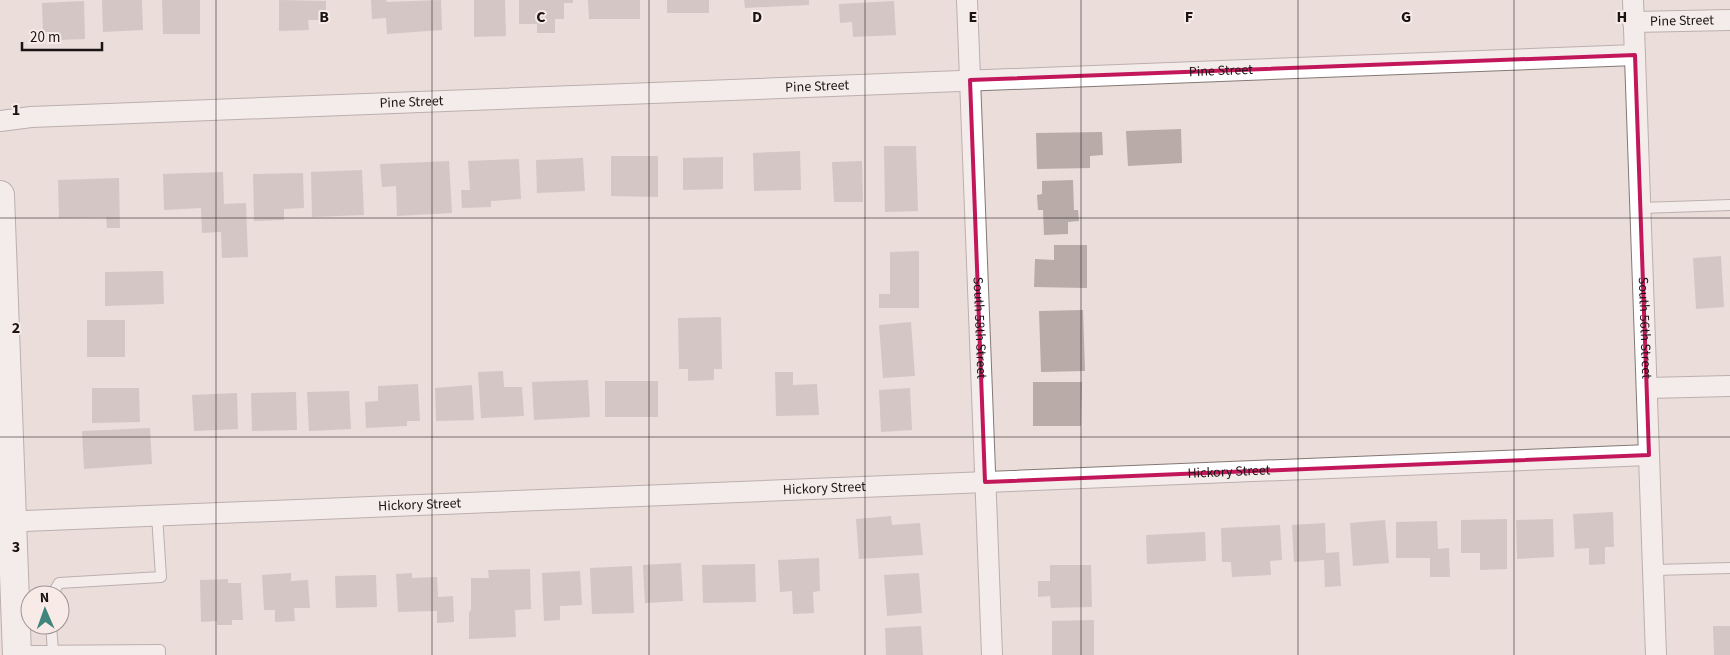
<svg xmlns="http://www.w3.org/2000/svg" width="1730" height="655" viewBox="0 0 1730 655" font-family="'Source Sans 3',sans-serif">
<style>
.building{fill:#b8aba8}
.lines{fill:none;stroke-linecap:round;stroke-linejoin:round}
.lane-casing{stroke:#847875;stroke-width:12}
.street-casing{stroke:#847875;stroke-width:22}
.secondary-casing{stroke:#847875;stroke-width:30}
.lane{stroke:#fff;stroke-width:10}
.street{stroke:#fff;stroke-width:20}
.secondary{stroke:#fff;stroke-width:28}
.marked{fill:none;stroke:#c2185b;stroke-width:4;stroke-linejoin:round}
.grid{fill:none;stroke:#1a1514;stroke-width:1;stroke-opacity:0.55}
.labels{text-anchor:middle;dominant-baseline:central;stroke-width:4;stroke-linejoin:round;paint-order:stroke}
.street-label{font-size:14px;fill:#1a1514;stroke:#f8eae7}
.grid-label{font-size:16px;text-anchor:middle;font-weight:bold;fill:#1a1514;stroke:#f8eae7;stroke-width:4;stroke-linejoin:round;paint-order:stroke}
</style>
<rect width="100%" height="100%" fill="#ebddda"/>
<!-- building -->
<path class="building" d="M102,0H142L143,30L103,32Z
M162,0H200V34H163Z
M279,0L326,1V20H308L309,30L279,31Z
M371,0H386L387,2L441,0L442,30L387,34L386,18L372,19Z
M474,0H505L506,36L474,37Z
M519,0H573V3H564V19H555V33H537V24H519Z
M588,0H640V19H589Z
M667,0H709V13H667Z
M744,0H809V5L745,8Z
M84,1L85,39L58,40V32H43L42,3Z
M894,1L896,35L853,37L852,22L840,23L839,4Z
M1181,129L1182,163L1128,166L1126,131Z
M1102,132L1103,155L1090,156V168L1037,169L1036,133Z
M884,146H916L918,211L885,212Z
M800,151L801,190L754,191L753,153Z
M611,156H658V197L611,196Z
M723,157V189L683,190V158Z
M583,158L585,191L537,193L536,160Z
M519,159L521,199L491,201V207L462,208L461,190H470L468,161Z
M449,161L452,213L397,216L396,186L382,187L380,164Z
M862,161L863,202H834L832,162Z
M362,170L364,215L312,217L311,172Z
M223,172L224,204L246,203L248,257L222,258L221,232L202,233L201,208L164,210L163,174Z
M303,173L304,208L284,209V220L254,221L253,174Z
M119,178L120,228H107L106,217L59,218L58,180Z
M1073,180L1074,210H1078L1079,221L1068,222V234L1044,235L1043,210H1038L1037,195L1042,194V181Z
M1054,245H1087V288L1034,287L1035,259L1054,260Z
M919,251V308H879V294H890V252Z
M1721,256L1724,307L1696,309L1693,258Z
M163,271L164,304L105,306V272Z
M1083,310L1085,371L1041,372L1039,311Z
M721,317L722,369H714V380L688,381V369H679L678,318Z
M87,320H125V357H87Z
M911,322L915,376L883,378L879,325Z
M503,371L504,387H522L524,416L481,418L478,372Z
M775,372H793V385L817,384L819,415L776,416Z
M588,380L590,417L534,420L532,382Z
M605,381H658V417H605Z
M1033,382H1082L1081,426H1033Z
M418,384L420,421H407V426L366,428L365,402L378,401V386Z
M472,385L474,420L436,421L435,388Z
M92,388H139L140,422L92,423Z
M910,388L912,430L881,432L879,390Z
M349,391L351,429L309,431L307,392Z
M296,392L297,430L252,431L251,393Z
M237,393L238,429L194,431L192,395Z
M150,428L152,464L84,469L82,431Z
M1613,512L1614,547H1605V564L1589,565V548L1575,549L1573,514Z
M891,516L892,525L920,523L923,555L859,559L856,519Z
M1507,519V569L1480,570V553H1461V520Z
M1553,519L1554,557L1517,559L1516,520Z
M1385,520L1389,563L1353,566L1350,523Z
M1437,521L1438,549L1449,548L1450,577H1430V558H1396V522Z
M1325,523L1326,553L1339,552L1341,586L1325,587L1324,560L1294,562L1292,525Z
M1280,525L1282,560L1270,561L1271,575L1232,577L1231,562H1222L1221,528Z
M1205,532L1206,561L1147,564L1146,535Z
M819,558L820,591L813,592L814,613L793,614L792,591L780,592L778,560Z
M681,563L683,601L645,603L643,565Z
M755,564L756,602L703,603L702,565Z
M1050,565H1091L1092,607L1051,608L1050,596L1038,597V581H1050Z
M632,566L634,613L592,614L590,568Z
M530,569L531,609L515,610L516,637L469,639V612L471,610V578H489L488,570Z
M580,571L582,605L560,606V620L544,621L542,573Z
M291,573V581L308,580L310,608H294L295,621L275,622V610H264L262,575Z
M412,573V578L437,577L438,597L453,596L454,622L437,623V611L398,612L396,574Z
M919,573L922,613L887,616L884,575Z
M376,575L377,607L336,608L335,576Z
M228,579V583H241L243,620H232V625H217V621L201,622L200,580Z
M1094,620V655H1052V621Z
M921,626L923,655H886L885,628Z
M1713,626H1730V655H1714Z"/>
<g class="lines">
<!-- lane casing -->
<g class="lane-casing">
<path id="lane" d="M1641,208L1730,205
M1654,570L1730,568
M52,595L59,583L161,577L157,515
M51,625L53,651
M18,651L160,650V655"/>
</g>
<!-- street casing -->
<g class="street-casing">
<g id="street">
<path id="s1" d="M967,0L992,655"/>
<path id="s2" d="M1633,0L1656,655"/>
<path id="s3" d="M1633,22L1730,20"/>
<path id="s4" d="M0,121L31,117L1635,55"/>
<path d="M1648,388L1730,386"/>
<path id="s5" d="M0,522L1649,455"/>
</g>
</g>
<!-- secondary casing -->
<g class="secondary-casing">
<path id="secondary" d="M0,195L17,655"/>
</g>
<!-- lane -->
<use href="#lane" class="lane"/>
<!-- street -->
<use href="#street" class="street"/>
<!-- secondary -->
<use href="#secondary" class="secondary"/>
</g>
<!-- marked area -->
<path d="M0 0H1730V655H0ZM1635,55L1649,455L985,482L970,80Z" fill="#ebddda" fill-opacity=".55" fill-rule="evenodd"/>
<path class="marked" d="M1635,55L1649,455L985,482L970,80Z"/>
<!-- grid -->
<path class="grid" d="M216,0V655M432,0V655M649,0V655M865,0V655M1081,0V655M1298,0V655M1514,0V655M0,218H1730M0,437H1730"/>
<g class="labels">
<!-- street labels -->
<g class="street-label">
<text stroke="none"><textPath href="#s3" startOffset="49">Pine Street</textPath></text>
<text stroke="none"><textPath href="#s4" startOffset="1222">Pine Street</textPath></text>
<text stroke="none"><textPath href="#s4" startOffset="818">Pine Street</textPath></text>
<text stroke="none"><textPath href="#s4" startOffset="412">Pine Street</textPath></text>
<text stroke="none"><textPath href="#s2" startOffset="328">South 56th Street</textPath></text>
<text stroke="none"><textPath href="#s1" startOffset="328">South 58th Street</textPath></text>
<text stroke="none"><textPath href="#s5" startOffset="1230">Hickory Street</textPath></text>
<text stroke="none"><textPath href="#s5" startOffset="825">Hickory Street</textPath></text>
<text stroke="none"><textPath href="#s5" startOffset="420">Hickory Street</textPath></text>
</g>
</g>
<g class="grid-label">
<text x="324" y="22">B</text>
<text x="541" y="22">C</text>
<text x="757" y="22">D</text>
<text x="973" y="22">E</text>
<text x="1189" y="22">F</text>
<text x="1406" y="22">G</text>
<text x="1622" y="22">H</text>
<text x="16" y="115">1</text>
<text x="16" y="333">2</text>
<text x="16" y="552">3</text>
</g>
<!-- north arrow -->
<g transform="translate(45 610) rotate(358)"><circle r="24" fill="#f8eae7" stroke="#9f9593"/>
<path d="M0-4L9 19L0 12L-9 19Z" fill="#40857b"/>
<text y="-8" font-size="14" font-weight="bold" text-anchor="middle" fill="#1a1514">N</text>
</g>
<!-- scale -->
<path d="M22 42v8h80v-8" fill="none" stroke="#1a1514" stroke-width="2.5"/>
<text x="30" y="42" font-size="15" fill="#1a1514" stroke="#f8eae7" stroke-width="4" paint-order="stroke">20 m</text>
</svg>
